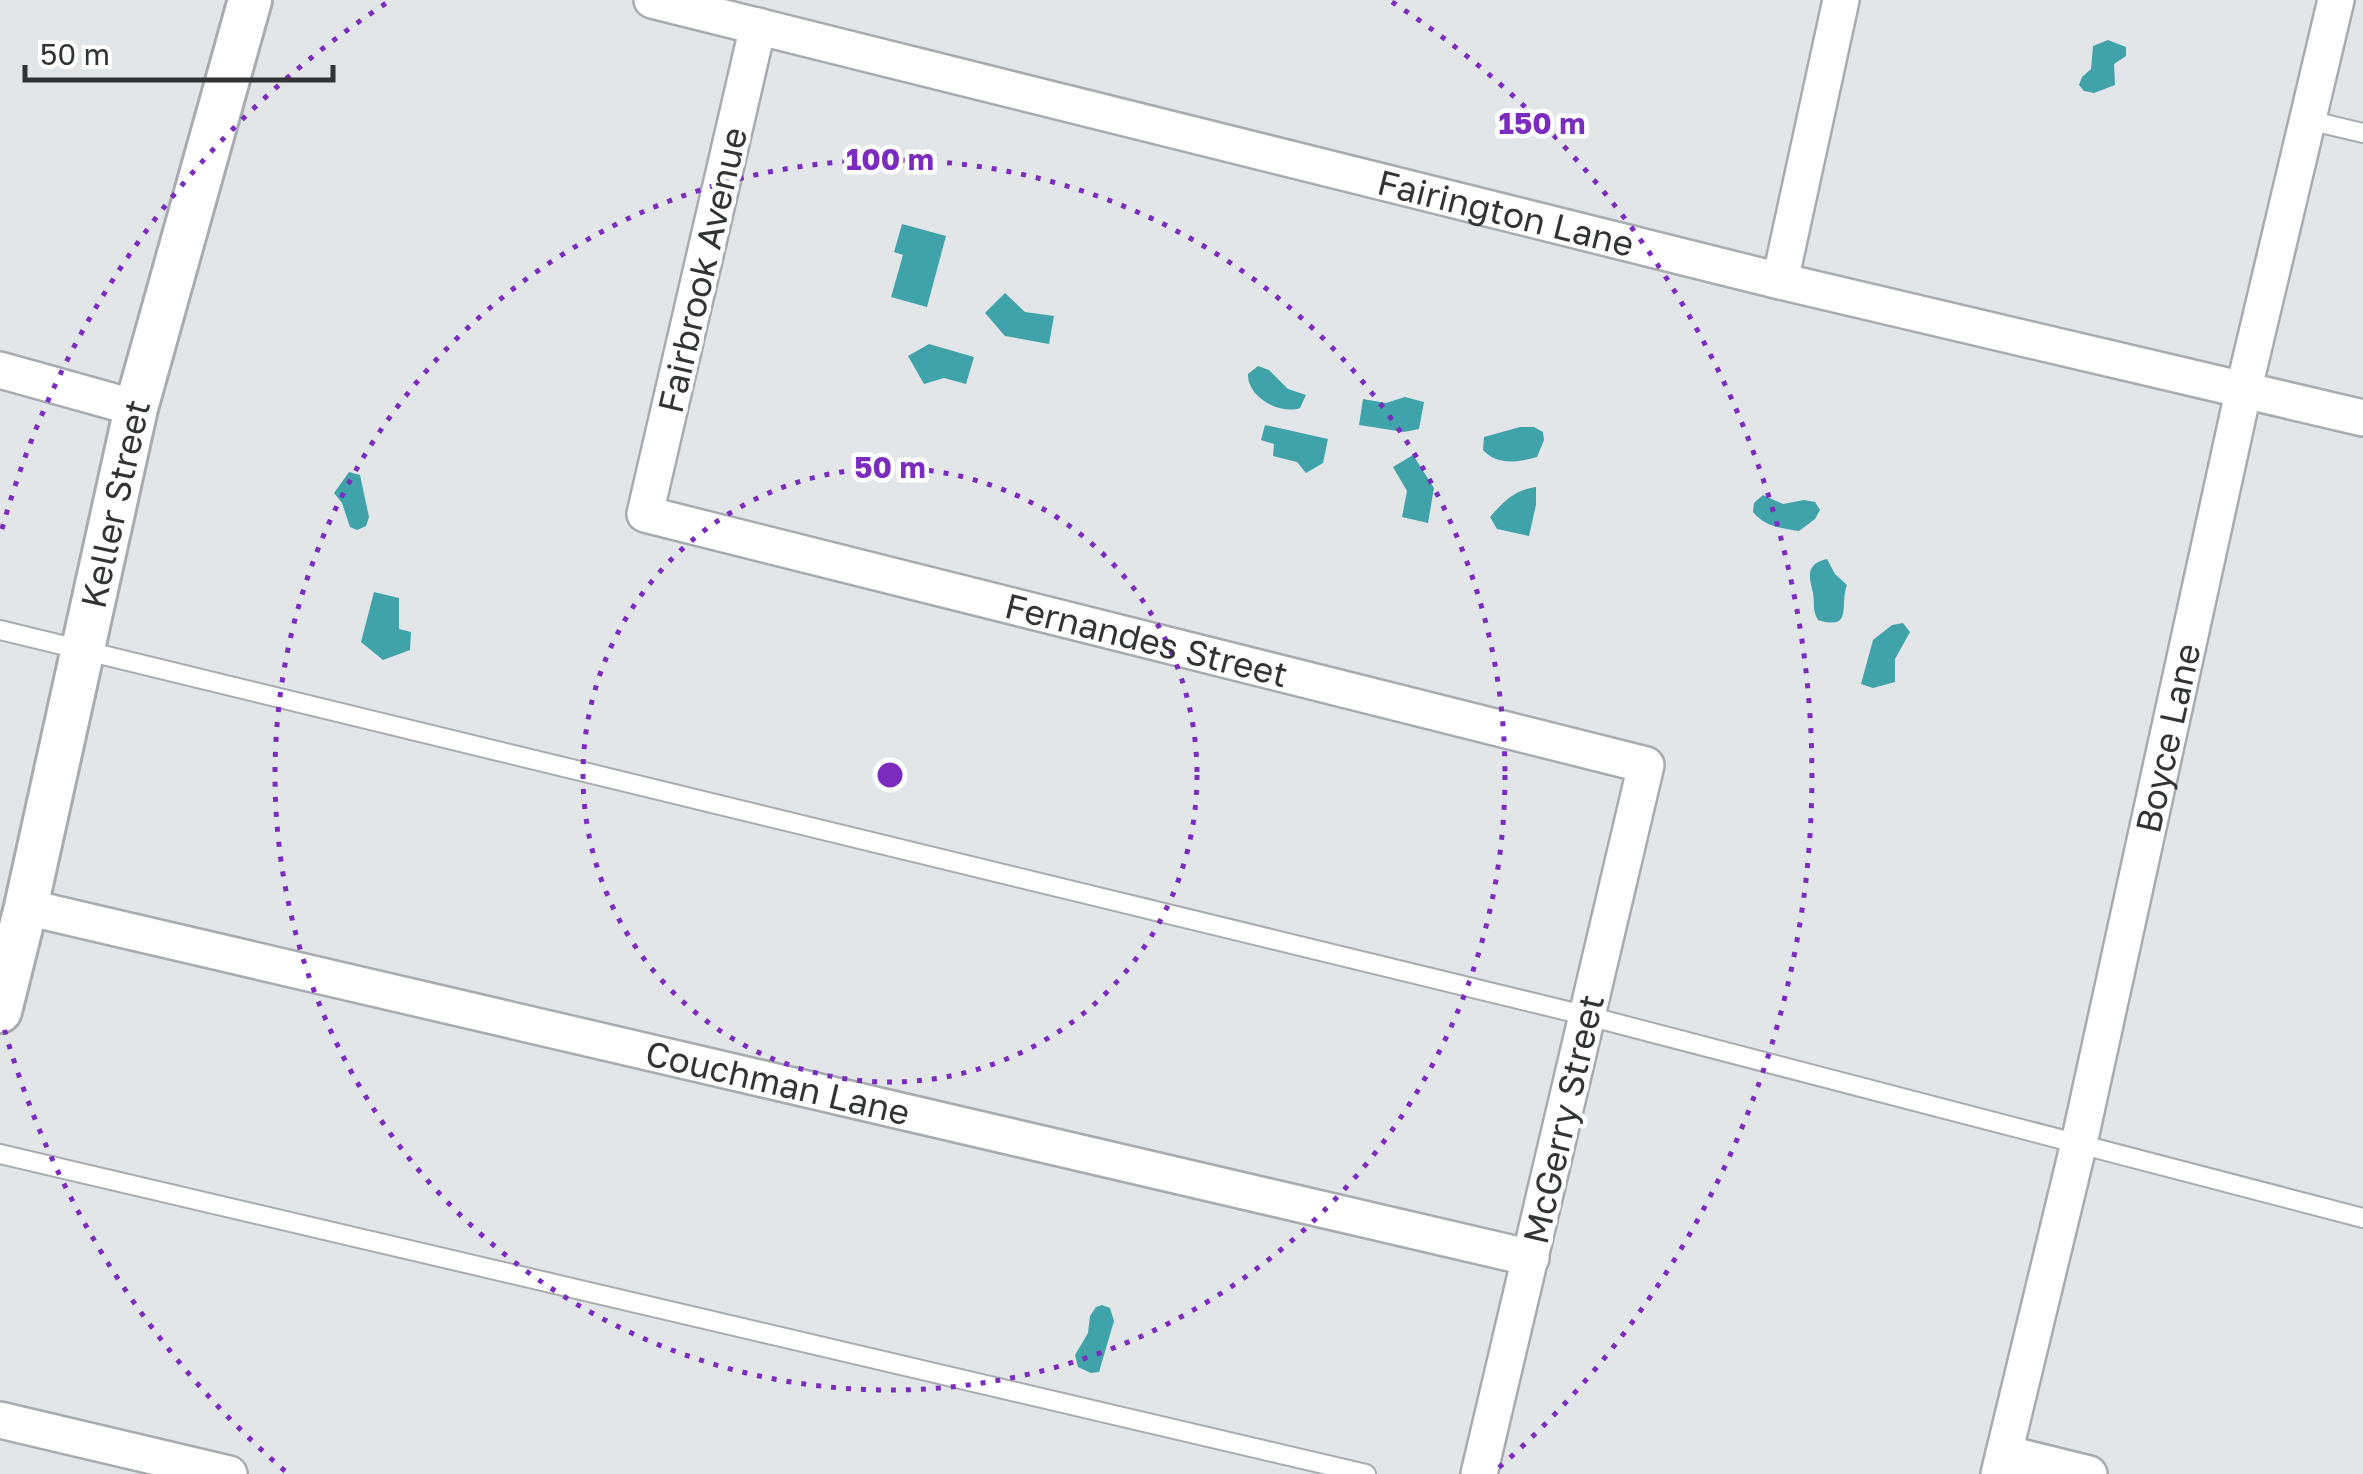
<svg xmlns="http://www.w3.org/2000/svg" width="2363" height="1474" viewBox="0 0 2363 1474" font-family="'Golos Text',sans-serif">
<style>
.water{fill:#40a3a9}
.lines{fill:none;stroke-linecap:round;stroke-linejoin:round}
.service-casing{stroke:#a8abaf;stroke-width:22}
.minor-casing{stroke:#a8abaf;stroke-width:40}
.tertiary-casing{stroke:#a8abaf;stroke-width:48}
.service{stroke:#fff;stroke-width:18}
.minor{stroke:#fff;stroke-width:35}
.tertiary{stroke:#fff;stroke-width:42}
.ring{fill:none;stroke:#7b2cbf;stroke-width:5;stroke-dasharray:5 10}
.labels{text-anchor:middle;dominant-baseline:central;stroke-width:9;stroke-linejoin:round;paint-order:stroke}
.street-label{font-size:35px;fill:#323335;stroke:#fff}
.centre{fill:#7b2cbf;stroke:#fff;stroke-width:5}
.ring-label{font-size:30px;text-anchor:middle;font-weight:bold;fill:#7b2cbf;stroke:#fff;stroke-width:9;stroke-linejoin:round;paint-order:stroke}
</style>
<rect width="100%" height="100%" fill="#e3e6e9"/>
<!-- water -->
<path class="water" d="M2108,40L2126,47V56L2114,64L2115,85L2094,93L2084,91L2079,85L2082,77L2091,69L2093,46Z
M902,224L946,236L927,307L891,297L903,255L894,252Z
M1005,293L1025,312L1054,316L1049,344L1005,336L985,313Z
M929,344L974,357L966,384L944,378L924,384L908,356Z
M1258,366L1269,370L1288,389L1306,395L1300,408C1280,415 1247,397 1248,374Z
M1405,397L1424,402L1419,429L1404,432L1359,425L1363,399L1386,403Z
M1265,425L1328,439L1323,463L1306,473L1297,462L1273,456L1274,444L1261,440Z
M1520,427H1534L1543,432L1544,440L1537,457C1518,462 1498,466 1483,450L1484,437Z
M1413,455L1434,488L1428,523L1402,517L1407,491L1393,467Z
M349,472L360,475L369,517L366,526L357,530L350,527L342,503L334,493Z
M1536,487V505L1529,536L1497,529L1490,517C1504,501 1514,490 1536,487Z
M1763,495L1783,504L1804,500L1815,502L1820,510L1815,519L1799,531C1781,528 1765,527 1753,512L1754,503Z
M1827,559L1835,574L1847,585C1839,605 1854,631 1818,620C1812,609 1815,605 1813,593C1809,577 1805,564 1827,559Z
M374,592L399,598V629L411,632L410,650L383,660L361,642Z
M1903,623L1910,632L1895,659V682L1873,688L1861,684L1873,640L1892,625Z
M1102,1305L1110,1308L1114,1321L1099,1372L1091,1373L1078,1367L1075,1355L1088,1333L1090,1316L1096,1307Z"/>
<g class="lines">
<!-- service casing -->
<g class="service-casing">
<path id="service" d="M2308,120L2363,133
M0,630L1588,1016L2363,1218
M0,1154L1366,1474"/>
</g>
<!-- minor casing -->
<g class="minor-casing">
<g id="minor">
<path id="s1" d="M652,0L1780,281L2363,418"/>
<path id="s2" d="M758,26L645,514L1646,765L1479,1474"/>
<path d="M1780,281L1841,0"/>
<path d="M0,370L136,408"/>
<path id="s3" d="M26,907L1531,1258"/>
<path d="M0,1420L229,1474"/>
<path d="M2004,1453L2089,1474"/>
<path id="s4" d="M1999,1474L2079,1143L2244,388L2336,0"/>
</g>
</g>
<!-- tertiary casing -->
<g class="tertiary-casing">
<g id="tertiary">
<path id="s5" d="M0,1011L26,907L136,408L250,0"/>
</g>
</g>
<!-- service -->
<use href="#service" class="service"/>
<!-- minor -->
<use href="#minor" class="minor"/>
<!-- tertiary -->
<use href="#tertiary" class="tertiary"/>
</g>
<!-- distance rings -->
<g class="ring">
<circle cx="890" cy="775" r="307"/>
<circle cx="890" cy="775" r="615"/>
<path d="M285 1471A922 922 0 0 1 2 1021M2 529A922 922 0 0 1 388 2M1392 2A922 922 0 0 1 1495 1471"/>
</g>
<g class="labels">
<!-- street labels -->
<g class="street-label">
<text stroke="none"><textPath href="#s1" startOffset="880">Fairington Lane</textPath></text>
<text transform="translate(702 270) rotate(-77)">Fairbrook Avenue</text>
<text stroke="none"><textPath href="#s5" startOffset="520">Keller Street</textPath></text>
<text stroke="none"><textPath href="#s2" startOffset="1018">Fernandes Street</textPath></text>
<text stroke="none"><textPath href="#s4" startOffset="755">Boyce Lane</textPath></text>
<text stroke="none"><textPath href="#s3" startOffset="772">Couchman Lane</textPath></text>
<text transform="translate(1563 1119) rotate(-77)">McGerry Street</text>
</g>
</g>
<circle cx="890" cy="775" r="15" class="centre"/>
<g class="ring-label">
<text x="1542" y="134">150 m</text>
<text x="890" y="170">100 m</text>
<text x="890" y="478">50 m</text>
</g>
<!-- scale -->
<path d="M25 65v15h308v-15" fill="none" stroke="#323335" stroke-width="5"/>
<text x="40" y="65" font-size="30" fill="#323335" stroke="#ffffff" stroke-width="8" paint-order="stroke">50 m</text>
</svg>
